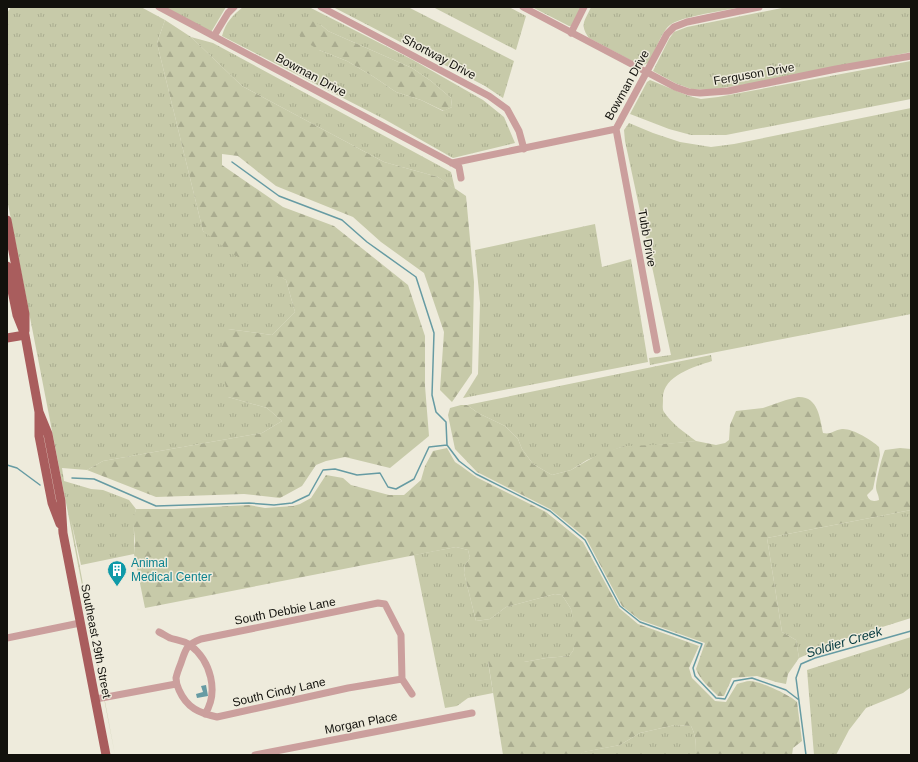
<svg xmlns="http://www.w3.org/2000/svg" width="918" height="762" viewBox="0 0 918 762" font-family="Arial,sans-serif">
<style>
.grass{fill:url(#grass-tufts);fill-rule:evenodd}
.forest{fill:url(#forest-firs)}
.water{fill:#669ba3}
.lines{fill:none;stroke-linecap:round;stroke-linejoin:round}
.stream{stroke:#669ba3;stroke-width:1.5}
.minor{stroke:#cb9f9d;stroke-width:7}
.major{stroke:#a95d5d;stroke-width:9}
.labels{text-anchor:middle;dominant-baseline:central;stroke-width:3;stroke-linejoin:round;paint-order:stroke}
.street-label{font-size:12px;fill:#12110c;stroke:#eeebdc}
.culture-label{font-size:12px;fill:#0d838f;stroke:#eeebdc;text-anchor:start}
.water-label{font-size:13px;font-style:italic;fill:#01373d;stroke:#eeebdc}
</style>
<defs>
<pattern id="grass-tufts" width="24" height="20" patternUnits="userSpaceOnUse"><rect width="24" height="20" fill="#c7caa9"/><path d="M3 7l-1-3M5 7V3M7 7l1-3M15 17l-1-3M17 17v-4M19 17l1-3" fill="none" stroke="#aaac90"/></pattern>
<pattern id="forest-firs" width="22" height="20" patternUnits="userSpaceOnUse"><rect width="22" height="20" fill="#c7caa9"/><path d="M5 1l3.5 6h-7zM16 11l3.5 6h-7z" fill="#aaac90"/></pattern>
</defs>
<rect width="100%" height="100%" fill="#eeebdc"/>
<!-- grass -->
<path class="grass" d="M11,7H141L165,20L157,43L203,231L286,280L295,312L272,335L228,329V397L267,408L282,421L262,433L103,461L87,470L62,468L64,481L91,489L103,490L129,500L136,509C132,524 135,539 134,554L81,565L71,520L115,755L7,199V13Z
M162,7H226L210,34Z
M243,7H309L413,60L483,100L504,117L515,143L453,158L384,119L222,36C226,22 232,16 243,7ZM321,25L328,31L412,68L431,81L451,98L452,107L443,111L421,100L396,92L374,77L347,61L319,50Z
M333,7H408L514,61L503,98L485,86Z
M433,7H509L526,16L516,50Z
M532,7H581L572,26H569Z
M591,7H743C727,10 682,16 670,25C662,31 655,51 651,60C647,64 645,65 640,65L589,38C579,24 585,21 591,7Z
M787,7H911V52L767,81L709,90L691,89L675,83L653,71L669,39L674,32L687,27Z
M191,37L213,43L451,172L455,189L438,177L384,162L242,86Z
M911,61V99L726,135H691L669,129L630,114L647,82L650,80L689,96L701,99L718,97Z
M911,108V314L650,365L649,358L671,355L625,141L624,130L629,123L653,133L680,142L711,147L734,144Z
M595,224L602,267L631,259L648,362L463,398L478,374L480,303L475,250Z
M711,355L712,361C694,367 661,376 663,400C663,404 662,409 664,412C672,424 684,432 696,441L649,446H624L587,460L571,470L552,475L533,464L522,449L518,439L505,426L478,413L467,405Z
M911,510V618L844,639L799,658L796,640L782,632L767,538Z
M456,547L468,550L470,558L465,565L464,573L476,621L490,619L506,607L555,594L562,595L571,609L577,635L573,651L569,656L546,658L524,662H488L493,693L468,698L457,706L445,708L414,555Z
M911,637V687L903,693L866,708L849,730L836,755H814L807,670Z
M675,725L691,726C696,735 696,744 696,754L694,755H580L583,752L620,745L640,733Z"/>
<!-- forest -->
<path class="forest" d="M308,19L321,25L328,31L412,68L431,81L451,98L452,107L444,111L421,100L396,92L374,77L347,61L319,50L301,39L298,31L299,22Z
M165,20L191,37L242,86L384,162L438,177L466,196L474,282L472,373L452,402L440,390L444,332L424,273L381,242L353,217L276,186L238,156L222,154V165L283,207L334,226L408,285L425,336V386L429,436L390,468L345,457L326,461L316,465L302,486L280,498L244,494L156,497L87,470L103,461L262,433L282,421L267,408L228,397L219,355L228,329L272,335L295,312L286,280L234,255L203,231L157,43Z
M798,397C818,396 820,418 823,433C831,435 834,430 842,429C852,428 872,440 879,447L880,455L873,489L867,495C869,501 873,502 879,500C879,495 876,492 876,487C876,481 882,456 885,450L900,448L911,449V510L767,538L782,632L796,640L799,658L788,674L786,684L776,682L757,676L732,678L724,696H718C710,688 700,680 696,669L705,643L640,620L622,606L586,538L550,509L477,472L455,449L448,415L450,408L461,405H467L478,413L505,426L518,439L522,449L533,464L552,475L571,470L599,454L624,446L654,445L696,441L716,445L725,443L729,440L730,425L736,411L763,408L786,400Z
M447,448L455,462L461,466L476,477L546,512L583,542L619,608L638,624L699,646L689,668L692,678L715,701L726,702L737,684C741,683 746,681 750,681C760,681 790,695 797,702L802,741L793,748L792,755H694L696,754C696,744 696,735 691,726L675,725L640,733L620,745L584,752L580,755H503L488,661L524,662L546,658L569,656L573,651L576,635L571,609L562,595L555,594L506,607L490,619L476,621L464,573L465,565L470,558L468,550L456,547L145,608L134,554L135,541L133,520L136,509H174L249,505L265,508L293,506L300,504L311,498L326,475L343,478L351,485L389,495H404L421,480L425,466L433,451Z"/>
<!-- water -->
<path class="water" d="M206,685L208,696L197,698L196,694L203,692L201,686Z"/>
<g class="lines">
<!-- stream -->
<path class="stream" d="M232,162L279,196L342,220L367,242L416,277L434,333L432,395L436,412L446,422L447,445L459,461L476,474L550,511L585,540L620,606L640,622L702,644L693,668L695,676L716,698L725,699L734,681L752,678L786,690L799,700
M7,465L17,468L40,485
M72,478L94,479L156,506L249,503L274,505L292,503L309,495L323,470L335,469L357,475L380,473L388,487L396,489L414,479L429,447L447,445
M806,755L796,678L801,664L815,658L911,631"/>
<!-- minor -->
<path class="minor" d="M159,7L452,163L459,167L461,178
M321,7L489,96L507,109L519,131L524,149
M523,7L675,87L689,92L700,93L728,91L836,69L911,56
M571,33L584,7
M214,36L228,13L234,7
M616,129L657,350
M452,163L616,129L667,34L674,27L687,22L759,7
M159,632C163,634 166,636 170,638C176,640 185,641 190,645C211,661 219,692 205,714
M7,638L80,623
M402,679L348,688L217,717C199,713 187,708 179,690C177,686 176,682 176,678C177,673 179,668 181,663C186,648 186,645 201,639L378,603L385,604L401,635L402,679L412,694
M96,699L176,684
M255,755L472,713"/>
<!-- major -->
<path class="major" d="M7,220L25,314V331
M7,266L17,315L25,335L39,412V436L52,503L60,524
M7,338L25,335
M39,412L48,434L61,501L63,533L106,755"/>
</g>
<!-- icons -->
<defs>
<g id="building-pin" transform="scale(1)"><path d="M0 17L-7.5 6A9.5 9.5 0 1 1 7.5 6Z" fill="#0f9aa8" stroke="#eeebdc"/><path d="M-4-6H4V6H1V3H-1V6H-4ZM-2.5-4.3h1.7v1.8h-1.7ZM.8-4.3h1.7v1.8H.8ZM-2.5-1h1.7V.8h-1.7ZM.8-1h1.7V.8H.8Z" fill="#fff"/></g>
</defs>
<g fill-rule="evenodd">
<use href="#building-pin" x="117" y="570"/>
</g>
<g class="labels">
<!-- street labels -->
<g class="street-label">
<text transform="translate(439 57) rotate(28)">Shortway Drive</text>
<text transform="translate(754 74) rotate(-10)">Ferguson Drive</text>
<text transform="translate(311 75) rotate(28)">Bowman Drive</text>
<text transform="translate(627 85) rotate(-61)">Bowman Drive</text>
<text transform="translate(647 238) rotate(80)">Tubb Drive</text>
<text transform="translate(285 611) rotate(-11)">South Debbie Lane</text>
<text transform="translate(96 641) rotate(79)">Southeast 29th Street</text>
<text transform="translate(279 692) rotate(-13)">South Cindy Lane</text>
<text transform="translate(361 723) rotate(-11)">Morgan Place</text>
</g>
<!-- culture labels -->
<g class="culture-label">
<text x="131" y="563">Animal<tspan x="131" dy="14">Medical Center</tspan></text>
</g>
<!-- water labels -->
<g class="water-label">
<text transform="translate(844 642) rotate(-17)">Soldier Creek</text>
</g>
</g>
<!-- border -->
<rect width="918" height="762" fill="none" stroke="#12110c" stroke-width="16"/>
</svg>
